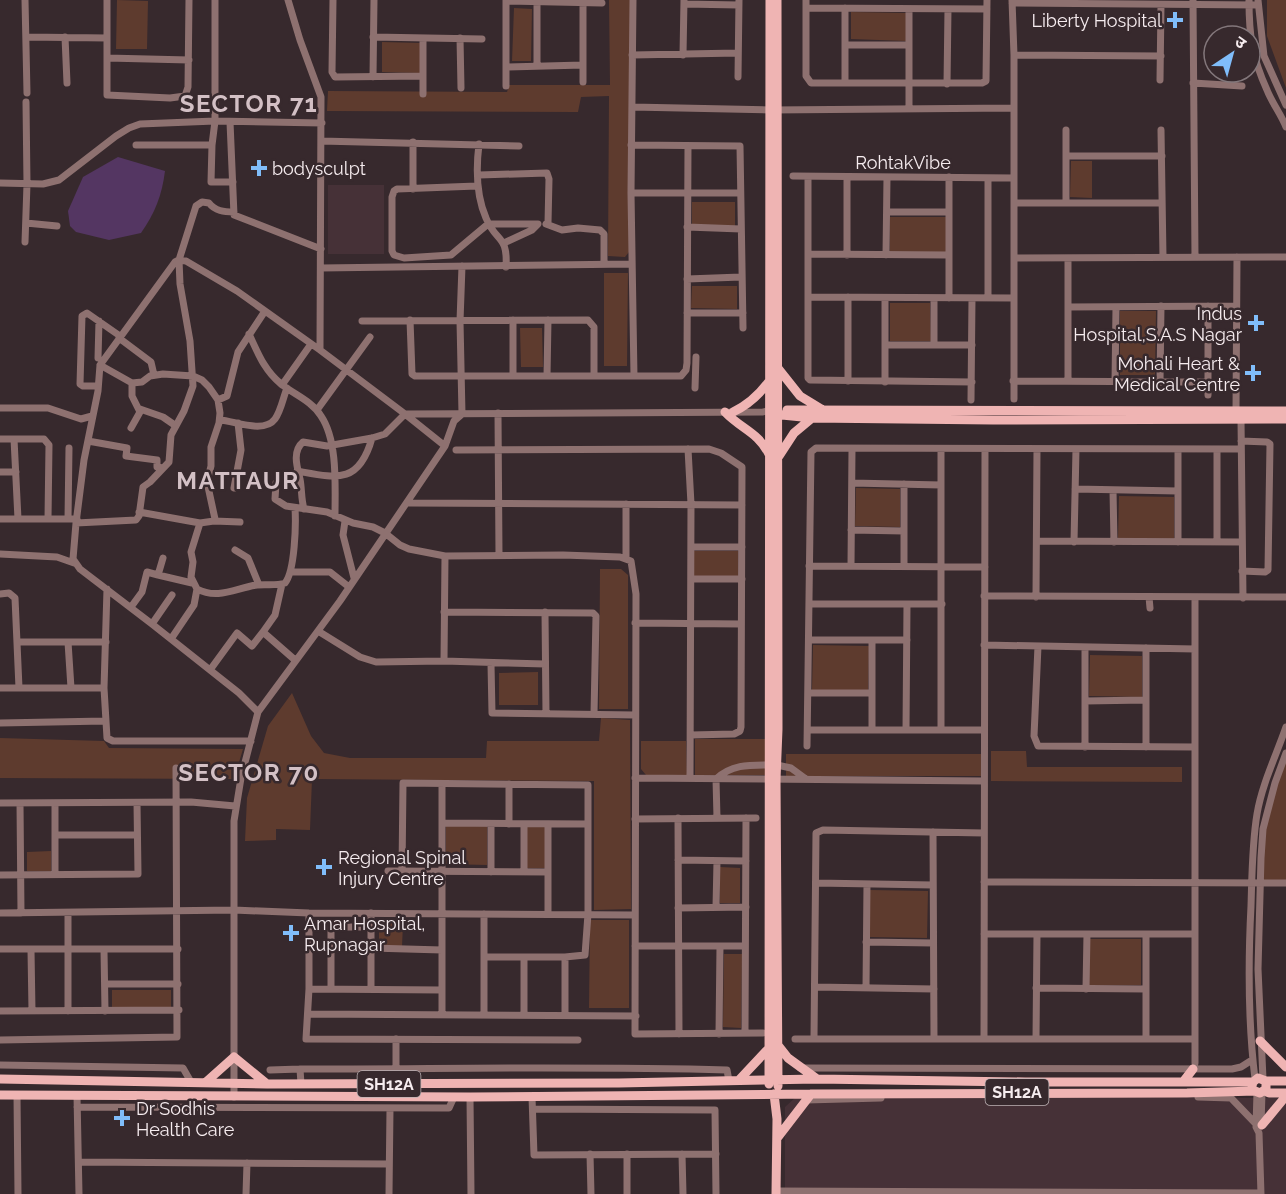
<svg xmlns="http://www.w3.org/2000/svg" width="1286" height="1194" viewBox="0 0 1286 1194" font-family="Raleway,'Noto Sans Devanagari',sans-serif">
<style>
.built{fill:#463137}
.green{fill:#5e3b2e}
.water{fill:#543662}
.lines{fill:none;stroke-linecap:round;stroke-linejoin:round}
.minor{stroke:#8e7170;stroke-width:7}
.major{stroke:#efb4b3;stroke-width:9}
.poi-dot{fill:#80bdfa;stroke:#37292d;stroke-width:2}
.labels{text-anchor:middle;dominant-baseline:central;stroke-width:5;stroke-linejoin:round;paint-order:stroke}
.shield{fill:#37292d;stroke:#bdb2b5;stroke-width:1.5}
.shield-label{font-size:16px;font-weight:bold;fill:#f6ecef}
.poi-label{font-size:18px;fill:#f6ecef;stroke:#37292d;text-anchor:start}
.street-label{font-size:18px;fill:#f6ecef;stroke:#37292d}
.district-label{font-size:24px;font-weight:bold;letter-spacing:1.5px;fill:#d3c0c5;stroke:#37292d}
</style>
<rect width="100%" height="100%" fill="#37292d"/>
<!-- built -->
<path class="built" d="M328,185H384V254H328Z
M797,1096L1286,1098V1194H785V1107Z"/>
<!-- green -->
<path class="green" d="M117,0L148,1L147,49H116Z
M609,0H632L629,252L625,257L608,256L609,96L581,97L578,112L327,111L328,91L507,92L509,85H610Z
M1267,0H1286V88L1267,36Z
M514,8L532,9L531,61H512Z
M851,12L907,13L906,41L851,39Z
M382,42L421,43L420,73L382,72Z
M1071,161H1092V198L1070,197Z
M692,202H735V229L692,230Z
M890,217H946V252H890Z
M604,273H628L627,366H604Z
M692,286H737V309L691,308Z
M890,303H930L931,341H890Z
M1120,311H1156L1155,375H1120Z
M520,328H542L543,367H521Z
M856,488L900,489V527L855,526Z
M1119,496L1174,497V539L1118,538Z
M693,551H738V577L693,576Z
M600,569H621L628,575V709H599Z
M813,645L869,646L868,691L812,690Z
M1090,655L1142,656V697L1089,696Z
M538,672V705H499V673Z
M292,693L311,736L324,753L350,758H486L487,741H599L601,718L630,720L631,909L594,910V781L312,779L310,830L276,829V840L245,841L247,798L268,726Z
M0,738L104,741L109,748L243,749L234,779L0,778Z
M695,739H765V775H695Z
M641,741H686L687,775H646L641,769Z
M1286,750V883H1260L1263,829Z
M991,751H1026L1027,767H1182V782L991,781Z
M786,754H981V776H786Z
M446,826H487V865L446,864Z
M527,827H545V868H526Z
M51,851V871H27V852Z
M720,867L740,868V903H720Z
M870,890L928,891L927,938L869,937Z
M590,920H629V1008H589Z
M379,922L403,923L402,947L379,946Z
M1089,939H1141V985H1089Z
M724,954H742L741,1028L723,1027Z
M112,990H171V1008H112Z"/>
<!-- water -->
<path class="water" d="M118,157L165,171C162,195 155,213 141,233L109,240L76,232L70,226L68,211L83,177Z"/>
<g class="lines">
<!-- minor -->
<path class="minor" d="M25,0L27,93
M107,0V95L170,98L185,96L188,87L189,0
M288,0L300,40L321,97L320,350L405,414L763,412L770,410
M333,0L332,72L335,77L423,76
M506,0V86
M633,0L631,193L634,376
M806,0V76L811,83H982L986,81L987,0
M1012,0L1014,55V399
M1193,0L1195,257
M1249,0C1249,36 1252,57 1267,90C1272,103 1281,114 1286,127
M1258,0L1264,56L1286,105
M506,1L602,3
M583,3V82
M1012,3L1258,5
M684,4L739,5
M806,8L987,9
M26,37L107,38
M65,37L67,83
M373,37L482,39
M460,38L461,88
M845,45H909
M632,55L738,53
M683,55L684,0
M1014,55L1161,56
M107,58L189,60
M537,66V2
M506,67L583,65
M373,77L374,0
M738,77L739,0
M1160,80L1161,5
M845,83V8
M1193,83L1242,86
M947,84L948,9
M423,94V38
M632,107L771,110L1014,108
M909,108V9
M230,122L234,215L321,249
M1066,130V203
M1161,130L1163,257
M321,141L519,146
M479,144C476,168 476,195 486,218C496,243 508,234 506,267
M136,145H212L215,121V0
M212,145L211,182H233
M631,145L740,146L743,328
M1066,156H1162
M479,175L547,173L549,179L548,223
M793,176L1014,178
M808,177V378L810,380L972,382
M0,183L43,184L59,180L116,136L129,128L140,124L215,121L322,123
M477,186L397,189L394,191L392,197V251L394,255L404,258L451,255L488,224H538L532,230L504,243
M413,189V142
M631,193H740
M1014,203H1162
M887,212H949
M26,223L57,226
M546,224L562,230L578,228L600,230L604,234V264
M687,227L741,229
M25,242L27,184L26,102
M808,254L949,255
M847,255V177
M886,255L887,177
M1014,258L1286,257
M1068,258V381
M321,268L632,264
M687,279L741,277
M808,297L1014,298
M949,298V177
M988,298V178
M1068,307L1236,306
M687,313H743
M410,320L412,374L415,376H681L686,370L687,363L688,146
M513,320V376
M362,321L588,320L594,327V375
M249,334C258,353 264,370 281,384C295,395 312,401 321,416C338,441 335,487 335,516
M119,338L151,362L154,375
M885,345H972
M934,345V298
M98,358L99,321
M100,365L132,383L142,382L150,376L163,374L193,376L202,380L209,387L218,400L220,413L219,423L211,447V466L207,482L215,519L214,521L200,523L191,552L193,562L191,577L197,589C218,600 236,588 257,585C266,584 276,586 285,583C295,571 296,524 295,508
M547,376L548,320
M848,381V297
M1013,381L1209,382
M885,382V298
M1115,382L1116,307
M1160,382L1161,306
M282,385L311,344
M98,386H83L80,384L82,316L87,313L120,336
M695,388L696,357
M1208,395V306
M218,400L227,396L238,352L265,311
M971,400L972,298
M0,408H48L81,419L92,416
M140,409L163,417L176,426
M317,410L370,337
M1236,411L1237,257
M498,413L499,555
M1241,419L1243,598
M220,420C235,421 264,434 275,419C281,411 283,398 287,388
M131,428L140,412L132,396V383
M0,439H44L49,445L48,519
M14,439L18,519
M88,441L127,448L126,456L157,460V467L163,468
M1241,441L1267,442L1270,444L1268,570L1265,572L1242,571
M445,446L454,421L462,414L460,321L462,266
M688,449L691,504L690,778
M941,449V730
M1178,449V542
M456,450L709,449L721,453L742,467L741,727L740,731L734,734L691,735
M297,471C336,478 359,485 372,438
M0,472H16
M276,483L275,499L286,506L327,512L353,523L373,527L385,533L400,545L409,549L445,556L563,555L620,557L631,561L636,594L635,1034L763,1033
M852,483L941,485
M234,488L241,450L238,423
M1075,489L1178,491
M1113,490L1114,542
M409,503L742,505
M139,512L200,523
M0,519H77
M68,519L69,448
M214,521L240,522
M345,521L343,535L354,578
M76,523L136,520L139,516L143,487L150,482L169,462L171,435L184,411L193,386L190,341L180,284L179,260L196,206L202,202L209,203C215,211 224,212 234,212
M851,530L904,531
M1037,541L1242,542
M1074,542L1076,449
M1217,542V449
M691,547H742
M235,550L248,558L259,585
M0,554L57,557L74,563
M626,559V504
M809,566L985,567
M851,566L852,449
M904,566V484
M291,572H330L349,587
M158,575L192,583
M691,579H742
M107,589L104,688L107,738L113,741H251
M0,594L9,593L15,598L19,688
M984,596L1286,597
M1036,597L1037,449
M1149,597L1150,608
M809,604H942
M131,607L142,592L147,572L158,575L163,558
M444,612L593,613L596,616L594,714
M545,612L546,714
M635,623L741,624
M152,624L172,595
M318,631L360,657L376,662L444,661L545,664
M263,632L275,615L282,584
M171,639L194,605L197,589
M809,640H907
M872,640V730
M17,642H106
M68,642L71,688
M984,645L1195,649
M1038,646L1034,736L1038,746L1195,747
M1085,647V747
M1146,648V747
M444,661L445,556
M491,664L492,713L635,715
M210,670L237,633L252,646L263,632L295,660
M0,688H104
M808,693H872
M1085,701L1146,700
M258,712L340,601L445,446L405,414L385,434L372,438L327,446L303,442C292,451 297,467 300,479C302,489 301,499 304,509
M0,723L105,721
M808,730H984
M906,730L907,604
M807,746L811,452L816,448L1241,449
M777,765L791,768L806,779
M635,778L984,781
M509,784V824
M0,803L191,802L235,806
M20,803L21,913
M55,803V874
M678,818L679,1034
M717,818L716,779C732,764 750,765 770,765
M635,819L756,818
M442,823L588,824
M933,832L934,1039
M55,835H137
M678,860L746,861
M388,871L548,872
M402,871L403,783L588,785V914L585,955L565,957H484
M491,872V824
M524,872V824
M0,875L138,874L137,803
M984,882L1286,883
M816,883L933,885
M716,907L717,861
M678,908L746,907
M0,913L234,910L309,913L635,915
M68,913V1011
M309,913V989L306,1039L578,1040
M484,914V1015
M548,914V824
M984,934H1194
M866,942L933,943
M635,946H745
M371,948L442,950
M0,949H178
M31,950L32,1011
M104,950L105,1011
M524,957V1015
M565,957V1015
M105,984H178
M815,987L934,989
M866,988L867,884
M1036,988L1146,989
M309,989L442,990
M331,989V927H371
M371,989V913
M1086,989L1087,934
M0,1011L179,1010
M309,1014L636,1016
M442,1015V784
M745,1033L746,818
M719,1034L720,946
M814,1038L816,833L823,830L984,833
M795,1039H1194
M984,1039L985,449
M1036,1039L1037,934
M1146,1039V934
M0,1040L177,1037L176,768
M1195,1063V598
M0,1065L183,1068L191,1082
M800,1068L1232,1069L1241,1067L1252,1060
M396,1069V1039
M270,1070L300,1069
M1255,1079C1248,1022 1248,964 1251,906C1252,875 1252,844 1257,814C1262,784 1276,756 1286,727
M1263,1079L1258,969L1261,858L1263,829L1275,783L1286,753
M301,1084L300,1069C443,1069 585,1066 727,1070L729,1081
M1257,1092L1256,1127L1259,1133L1261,1194
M17,1095L18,1194
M77,1096L79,1194
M234,1097V821L241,778L258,712L239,693L152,624L80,569L73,559L76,523L84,460L98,391L100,365L175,262L179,260L186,261L237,291L320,350
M470,1097L471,1194
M532,1097L534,1155L716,1154
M1198,1097L1231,1098L1256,1124
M806,1100L881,1098
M77,1107L449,1108L454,1097
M533,1109L715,1110L716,1194
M1261,1126L1262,1092
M590,1154L591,1194
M627,1154V1194
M682,1154L683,1194
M80,1162L389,1164
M776,1191L1261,1193
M246,1194L247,1163
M389,1194L390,1109"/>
<!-- major -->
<path class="major" d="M777,0L778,729L776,779L778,1086
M777,367L800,396L823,410
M787,410L1286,411
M725,412C741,429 758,432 769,454
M733,412C748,405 760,394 770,380
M772,414L812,418L993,420L1286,419
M779,456L794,433L812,418
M1260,1041L1286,1067
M777,1044L788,1058L817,1079
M0,1079L267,1084L619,1083L817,1079L1025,1082H1253
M739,1080L769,1048
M206,1082L234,1057L267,1084
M1183,1082L1193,1069
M769,1084L770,0
M1252,1086L1253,1082L1258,1078L1266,1081H1286
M1265,1091L1269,1093H1286
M774,1094L777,1119L776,1194
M0,1095L470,1097L811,1094L1187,1093L1255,1091L1260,1093L1266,1089V1081
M1262,1125L1286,1096
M778,1137L811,1094"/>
</g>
<!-- markers -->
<g class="poi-dot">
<path d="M1172 11h6v6h6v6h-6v6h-6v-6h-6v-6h6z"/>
<path d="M256 159h6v6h6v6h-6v6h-6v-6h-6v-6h6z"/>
<path d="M1253 314h6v6h6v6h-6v6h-6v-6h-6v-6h6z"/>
<path d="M1250 364h6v6h6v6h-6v6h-6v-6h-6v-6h6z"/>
<path d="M321 858h6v6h6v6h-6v6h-6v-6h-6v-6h6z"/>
<path d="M288 924h6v6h6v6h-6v6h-6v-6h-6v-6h6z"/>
<path d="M119 1109h6v6h6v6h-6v6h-6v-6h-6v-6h6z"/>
</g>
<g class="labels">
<!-- shield labels -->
<g class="shield">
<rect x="357.5" y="1071" width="63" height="26" rx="4.5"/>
<rect x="985.5" y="1079" width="63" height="26" rx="4.5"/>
</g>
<g class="shield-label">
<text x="389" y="1084">SH12A</text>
<text x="1017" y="1092">SH12A</text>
</g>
<!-- poi labels -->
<g class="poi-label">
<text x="1162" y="20" text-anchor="end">Liberty Hospital</text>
<text x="272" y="168">bodysculpt</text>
<text x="1242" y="313" text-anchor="end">Indus<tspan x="1242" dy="21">Hospital,S.A.S Nagar</tspan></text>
<text x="1240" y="363" text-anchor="end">Mohali Heart &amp;<tspan x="1240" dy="21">Medical Centre</tspan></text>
<text x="338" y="857">Regional Spinal<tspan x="338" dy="21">Injury Centre</tspan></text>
<text x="304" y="923">Amar Hospital,<tspan x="304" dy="21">Rupnagar</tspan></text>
<text x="136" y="1108">Dr Sodhis<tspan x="136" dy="21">Health Care</tspan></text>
</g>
<!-- street labels -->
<g class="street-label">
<text x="903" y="162">RohtakVibe</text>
</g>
<!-- district labels -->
<g class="district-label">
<text x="249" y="103">SECTOR 71</text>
<text x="238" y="480">MATTAUR</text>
<text x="249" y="772">SECTOR 70</text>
</g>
</g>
<!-- north arrow -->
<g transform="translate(1232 54) rotate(36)"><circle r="28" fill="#37292d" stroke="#83777b" stroke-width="1.5"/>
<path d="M0-4.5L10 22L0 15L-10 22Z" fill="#80bdfa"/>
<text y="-9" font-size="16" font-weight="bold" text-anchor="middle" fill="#f6ecef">उ</text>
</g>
</svg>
